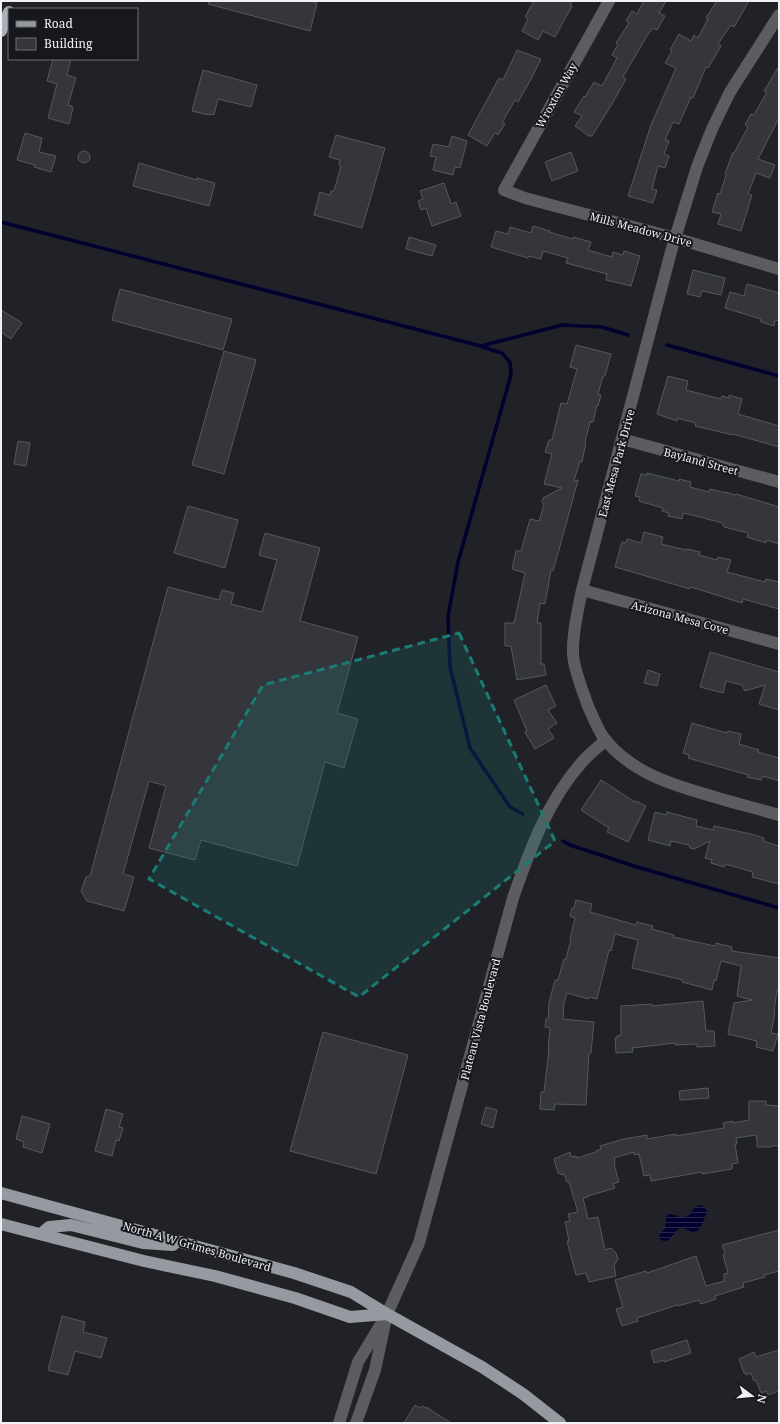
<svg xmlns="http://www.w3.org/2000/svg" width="780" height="1424" viewBox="0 0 780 1424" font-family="'Noto Serif',serif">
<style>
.water{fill:url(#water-rules)}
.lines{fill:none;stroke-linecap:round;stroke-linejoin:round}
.stream{stroke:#03002f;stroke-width:3.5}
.building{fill:#34363c;stroke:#56585f}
.minor{stroke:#5c5d60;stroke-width:12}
.major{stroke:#9799a0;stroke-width:12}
.highway{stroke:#aeb0b9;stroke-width:12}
.marked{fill:#1a7c75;fill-opacity:0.2;stroke:#1a7c75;stroke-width:3;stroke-dasharray:8 5;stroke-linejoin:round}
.labels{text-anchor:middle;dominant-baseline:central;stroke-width:4;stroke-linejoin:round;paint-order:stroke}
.street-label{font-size:11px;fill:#f0f1f5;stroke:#16181e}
</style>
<defs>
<pattern id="water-rules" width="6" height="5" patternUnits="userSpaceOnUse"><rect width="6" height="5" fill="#03002f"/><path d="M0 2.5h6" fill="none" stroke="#28264e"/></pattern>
</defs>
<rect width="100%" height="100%" fill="#202228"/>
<!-- water -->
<path class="water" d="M699,1205L703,1206L707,1211C707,1214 700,1229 697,1231L692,1232L681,1227L676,1231L669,1240L664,1241L661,1240L659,1236L665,1228L666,1217L669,1214C674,1214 679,1218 685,1217C692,1216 692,1207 699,1205Z"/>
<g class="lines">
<!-- stream -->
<path class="stream" d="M1,222L481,346L562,325L602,327L628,335
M667,345L779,376
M482,347L502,353L510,362L511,375L458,562L448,616L450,667L470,748L510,807L523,814
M563,841L570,845L637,867L779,908"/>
</g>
<!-- building -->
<path class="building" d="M209,1H311L317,3L310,31L208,4Z
M534,1H572L570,5L572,6L555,37L543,31L538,40L522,31L528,19L525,17Z
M644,1H666L659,13L665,16L657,30L653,28L648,34L623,77L626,79L612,104L592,136H589L575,126L582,116L574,112L584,96L585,97L594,82L602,86L617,58L612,55L618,44L616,43L629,23L626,21L632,11L637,14Z
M717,1H749L734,27L731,25L718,44L721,46L708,68L706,67L693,98L691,97L679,124L673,122L665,140L669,141L664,154L669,156L665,168L658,166L652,189L657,190L653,203L628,196L651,125L676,68L665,63L672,51L670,50L679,34L691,41L694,35L698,38L708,19L706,18Z
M517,50L541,59L531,79L518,102L515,100L502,123L505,124L498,135L495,133L487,146L468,135L499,78L503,80Z
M53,59H71L67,75L76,78L68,105L72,106V108H73L69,124L48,118L57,84L47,81Z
M779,66V118L758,159L775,165L770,178L756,173L748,194L752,195L741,231L718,224L721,214L712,212L718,193L720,194L726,175L725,174L733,152L734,153L748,127L745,125L751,114L754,115L767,92L764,91Z
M203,70L257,85L251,107L218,99L214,115L209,114V115L192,111Z
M25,133L42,138L39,152L56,156L51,172L34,167L35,165L17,160Z
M336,135L385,148L362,228L314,215L320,192L330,195L331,191H334L341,166L339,165L340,160L329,157Z
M452,136L467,141L460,168L455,167L453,175L433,170L436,157L430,156L433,144L449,147Z
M78 157a6 6 0 1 1 12 0a6 6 0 1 1-12 0Z
M571,152L578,171L552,181L545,162Z
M139,163L197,180V178L215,183L209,206L133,186Z
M444,183L451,204L456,202L461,216L432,226L426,208L421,210L418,201L423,199L420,191Z
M533,226L550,231L549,232L573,239V237L591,242L588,250L612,257L613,252L623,255L624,251L640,256L631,286L606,280L607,274L566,263L568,258L543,251L541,259L529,256L528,258L491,247L496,231L508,234L510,227L531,233Z
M409,237L436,245L432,256L406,249Z
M693,270L725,278L721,295L702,291L700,297L687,294Z
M747,284L779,293V321L775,320L774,326L761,322V319L725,308L730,292L744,296Z
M120,289L232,319L223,350L112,320Z
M1,310L22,323L11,339L1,332Z
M576,345L611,354L605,376H603L598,394L601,395L598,406L597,405L593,422H590L585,442H586L582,462L580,461L574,481L578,480L559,550L553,571L551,570L545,604L540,603L537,623H541V664H544L546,675L517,680L511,646H505V623H514L525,573L512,569L516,551H521L530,519L539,521L544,505L542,502L543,498L562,488L544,484L552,454L545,452L549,440H552L561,403L567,404L577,369L570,367Z
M224,351L256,360L224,474L192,465Z
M668,376L688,381L686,390L721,399L722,396L729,398V395L742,399L738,414L779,426V447L733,434V435L695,426L696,423L677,418V421L657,414Z
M18,441L30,443L26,466L14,464Z
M647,473L679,481V479L691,482L690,487L709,492L710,489L726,493V492L735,495L736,494L779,507V544L767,540L766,543L747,537L748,533L724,527L722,523L700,517L683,513L682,519L668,516L669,513L662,511L663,508L639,501L640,497L635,496L641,474L647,475Z
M188,506L238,520L225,568L174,553Z
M644,532L663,537L661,544L686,550L687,549L700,552L699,555L717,560L718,557L731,560L727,572L765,582L766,579L779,582V609L743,599L742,603L691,587L690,589L615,567L622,542L626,543L627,539L641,543Z
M265,533L320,548L300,621L358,637L337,713L358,719L344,768L325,762L297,866L201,840L195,860L149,848L166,786L149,781L123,874L134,877L124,911L87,901L81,891L86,877L90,876L168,587L219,600L222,590L234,593L231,604L262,612L277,560L259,555Z
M710,652L779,672V710L759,704L765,685L745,691L742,685L726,681L723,693L700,687Z
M648,670L660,674L657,686L644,683Z
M546,685L556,706L548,710L557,723L548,729L554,738L535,749L525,732L527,731L514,700Z
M692,723L727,733L728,731L741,734L739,744L759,750L758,752L779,758V781L763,776L761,780L747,777L748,775L688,758L689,755L683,753Z
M601,780L635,802L636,801L646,806L628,842L607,832L609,828L581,810Z
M655,812L666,815L667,812L697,820L696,826L713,830L714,826L751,834L764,838L763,841L779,846V884L752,877L753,872L725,864L724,867L711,863L712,860L705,858L710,841L694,849L690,848L689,845L671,841L670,846L648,840Z
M576,900L592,904L590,912L636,925L637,922L653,926L652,929L674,935L673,937L715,946L716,943L732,947V951L779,958V991L777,990L774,1011L775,1012L771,1033L778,1034L773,1051L756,1047L757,1041L728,1034L734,1003L752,1000L737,996L741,966L721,961L716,981L714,980L712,990L682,982L683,980L632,968L638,940L615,934L611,951L609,950L597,999L589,997L588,999L567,993L564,1003L563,1019L594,1022L591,1053H589L586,1105L555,1104L554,1110L540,1109L541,1092H544L549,1050H548L550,1028L545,1027L546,1019H548L549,1003L555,980H558L564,959H566L571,939H570L575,918L570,916L572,908H574Z
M703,1001L706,1031H714L715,1046L697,1047V1044L675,1045V1043L632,1048L633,1052L616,1053L615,1038H617V1036L621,1035V1006L652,1004V1006Z
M323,1032L408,1055L376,1174L290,1151Z
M708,1088L709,1098L680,1100L679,1091Z
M749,1101H766V1105L779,1106V1146H771V1147H757V1138H756V1135L736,1138L737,1144H735L738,1163L732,1164V1169L702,1174V1172L651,1181L650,1175L644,1176L639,1154L634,1155V1152L614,1158L615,1163L614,1164L619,1182L613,1184L615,1188L588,1196V1197L583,1198L588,1219L598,1217L605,1250L611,1248L616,1253L618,1259L614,1266L616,1276L589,1282L586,1273L576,1275L567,1241H569L565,1222L570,1221L568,1214L578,1212L569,1182H567L564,1174L561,1175L560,1173H558L554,1159L570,1152L571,1157L576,1156L577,1158L596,1152V1151L601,1149L600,1146L624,1139L647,1135V1139L676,1134V1136L724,1128L723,1123L733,1121V1123L749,1120Z
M486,1107L497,1110L493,1128L481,1124Z
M106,1109L123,1114L119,1127L123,1128L119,1141L116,1140L112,1156L95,1151Z
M22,1116L50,1124L42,1153L23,1147L24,1142L16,1139Z
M779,1230V1271L764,1275L765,1277L743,1283L744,1287L715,1296L716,1299L701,1304L699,1300L678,1306L677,1305L637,1318L638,1321L622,1326L616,1309L623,1307L615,1280L646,1271L647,1273L696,1256L706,1286L724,1281V1274L728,1273L723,1255L725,1254L722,1245Z
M62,1316L85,1322L83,1332L107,1338L101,1358L75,1351L68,1375L48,1370Z
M687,1340L691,1353L664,1362V1360L654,1363L651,1351Z
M779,1350V1391L768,1395L767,1391L761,1393L756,1380L754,1381L751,1373L746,1375L745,1372L744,1373L739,1359L754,1352L756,1357Z
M415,1405L420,1408L422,1406L426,1408V1407L451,1423H404Z"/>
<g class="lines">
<!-- minor -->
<path class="minor" d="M609,1L504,190L525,198L675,238L779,269
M779,15L730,92L712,129L697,167L672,248L582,590C578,610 570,644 574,662C577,677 583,692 588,706C593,717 598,731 606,741C635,775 676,786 718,798C738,804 759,809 779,815
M622,439L779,482
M582,590L779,644
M339,1423L358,1362L387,1314L419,1243L513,898C530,849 548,800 583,761C590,753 598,747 606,740
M356,1423L375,1370L385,1323"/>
<!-- major -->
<path class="major" d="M1,1193L294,1273L351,1292L387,1314L482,1367L523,1394L560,1423
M1,1224L144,1261L215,1276L295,1298L350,1317L387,1314
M41,1234L49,1227L71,1225L143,1243L173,1245"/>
<!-- highway -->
<path class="highway" d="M1,31L9,12"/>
</g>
<!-- marked area -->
<path class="marked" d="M459,633L555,841L359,997L149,879L263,685Z"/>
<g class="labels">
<!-- street labels -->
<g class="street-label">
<text transform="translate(556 95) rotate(-61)">Wroxton Way</text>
<text transform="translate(641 229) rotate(15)">Mills Meadow Drive</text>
<text transform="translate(701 461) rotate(15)">Bayland Street</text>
<text transform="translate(616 463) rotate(-75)">East Mesa Park Drive</text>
<text transform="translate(680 617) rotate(15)">Arizona Mesa Cove</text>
<text transform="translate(480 1019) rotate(-75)">Plateau Vista Boulevard</text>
<text transform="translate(197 1246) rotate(16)">North A W Grimes Boulevard</text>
</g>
</g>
<!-- border -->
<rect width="780" height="1424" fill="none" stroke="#f0f1f5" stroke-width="4"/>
<!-- legend -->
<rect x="8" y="8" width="130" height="52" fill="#16181e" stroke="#6d6f74"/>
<rect x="16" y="21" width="20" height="6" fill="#9799a0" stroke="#6d6f74"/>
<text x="44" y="28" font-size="12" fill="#f0f1f5">Road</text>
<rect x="16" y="38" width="20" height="12" fill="#34363c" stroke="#6d6f74"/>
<text x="44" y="48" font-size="12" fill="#f0f1f5">Building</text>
<!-- north arrow -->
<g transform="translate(752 1396) rotate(106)" stroke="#16181e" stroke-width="3" paint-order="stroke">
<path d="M0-3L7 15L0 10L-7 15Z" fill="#f0f1f5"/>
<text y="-6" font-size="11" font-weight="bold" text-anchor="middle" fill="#f0f1f5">N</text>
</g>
</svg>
